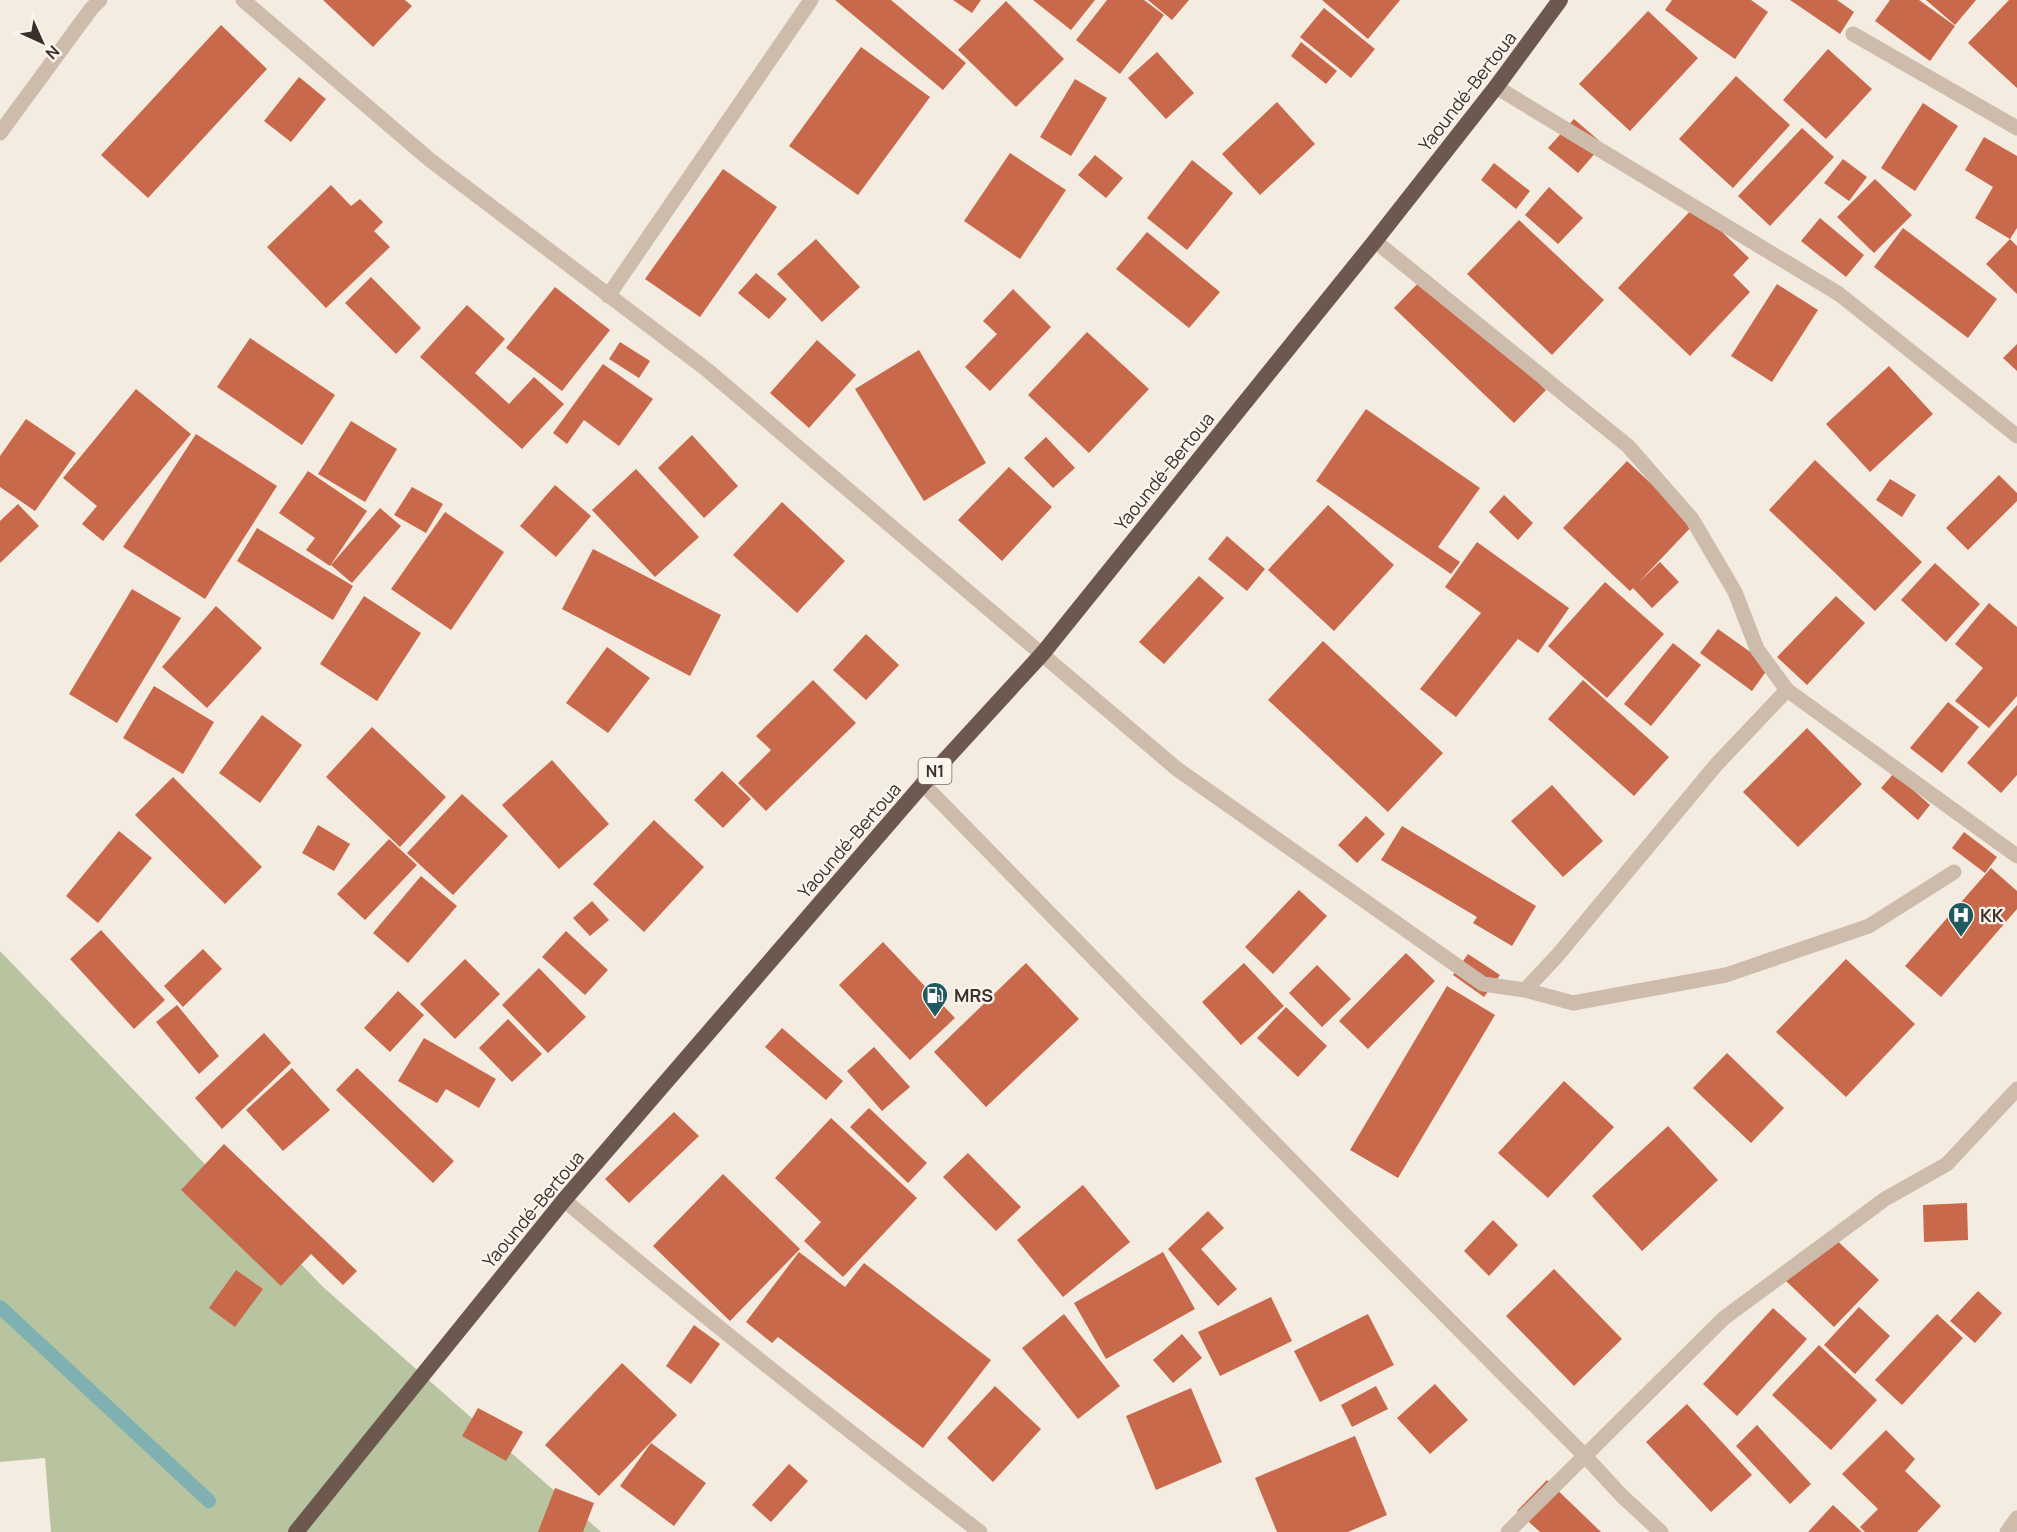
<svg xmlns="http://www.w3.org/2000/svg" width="2017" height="1532" viewBox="0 0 2017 1532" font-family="Manrope,sans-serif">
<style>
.green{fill:#b8c4a0}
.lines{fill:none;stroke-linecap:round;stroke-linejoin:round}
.stream{stroke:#7fb0b2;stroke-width:14}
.building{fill:#c8694b}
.minor{stroke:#cdbbac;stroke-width:15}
.trunk{stroke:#6c584f;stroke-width:16}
.labels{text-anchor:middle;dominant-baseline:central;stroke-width:4.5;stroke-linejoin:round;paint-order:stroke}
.shield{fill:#fbf5ee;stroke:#756b66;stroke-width:1.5}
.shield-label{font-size:16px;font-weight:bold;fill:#3b302b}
.street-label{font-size:18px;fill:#3b302b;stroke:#fbf5ee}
.poi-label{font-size:18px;font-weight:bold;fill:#3b302b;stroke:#fbf5ee;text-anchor:start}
</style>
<rect width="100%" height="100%" fill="#f4ebe1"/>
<!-- green -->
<path class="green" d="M0,951L323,1287L601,1532H51L45,1458L0,1462Z"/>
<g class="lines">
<!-- stream -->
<path class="stream" d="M0,1307L209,1501"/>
</g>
<!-- building -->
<path class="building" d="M323,0H405L412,6L373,47Z
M835,0H891L966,63L943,90Z
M953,0H981L972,13Z
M1033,0H1095L1071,30Z
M1107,0H1144L1164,15L1120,74L1076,40Z
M1148,0H1189L1172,20Z
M1322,0H1400L1368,39Z
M1672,0H1751L1768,12L1735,59L1665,10Z
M1790,0H1837L1854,12L1840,34Z
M1890,0H1919L1955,26L1930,61L1875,21Z
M1926,0H1976L1955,25Z
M2009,0H2017V88L1968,43Z
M1006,1L1064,59L1016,107L958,50Z
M1324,8L1375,49L1351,78L1300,37Z
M1648,11L1698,58L1630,131L1579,84Z
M221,25L267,69L148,198L101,155Z
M1301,42L1337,71L1326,84L1291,56Z
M861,47L930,97L858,195L789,146Z
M1828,49L1872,89L1826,139L1783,100Z
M1157,52L1194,93L1166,119L1128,78Z
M1736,76L1790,125L1733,188L1679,139Z
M299,77L326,99L291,142L264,121Z
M1075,79L1107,98L1071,156L1040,137Z
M1277,102L1315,144L1260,195L1222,154Z
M1923,103L1958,126L1915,191L1881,168Z
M1574,119L1603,144L1578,173L1548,148Z
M1802,128L1834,157L1770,226L1738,196Z
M1984,137L2017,156V228L2010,239L1975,218L1993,187L1965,170Z
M1010,153L1066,190L1020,259L964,221Z
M1095,155L1123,178L1106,198L1078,175Z
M1843,159L1867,177L1849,201L1824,183Z
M1192,160L1233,193L1187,250L1147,218Z
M1494,163L1530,191L1516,209L1481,180Z
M723,169L777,207L700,317L645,279Z
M1875,179L1912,215L1874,253L1837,217Z
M331,185L351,206L360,199L383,222L374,231L390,247L326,308L267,247Z
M1549,187L1583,218L1558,244L1525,215Z
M1695,206L1749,258L1733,275L1750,292L1690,356L1618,288Z
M1820,218L1864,255L1846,277L1801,241Z
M1519,220L1604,300L1552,355L1467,274Z
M1903,228L1997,299L1968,338L1874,267Z
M1147,232L1220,292L1189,328L1116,269Z
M816,239L860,287L822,322L777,274Z
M2010,239L2017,246V294L1986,264Z
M756,273L787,299L769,319L738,293Z
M1426,275L1546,390L1514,423L1394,308Z
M371,277L421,328L396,354L345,303Z
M1777,284L1818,310L1772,382L1731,356Z
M555,287L610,330L562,391L506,348Z
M1013,289L1051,327L990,391L965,367L997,334L983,321Z
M467,305L505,339L475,373L509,404L534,377L564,404L522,449L420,357Z
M1087,332L1149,389L1089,453L1028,395Z
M250,338L335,395L302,445L217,387Z
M817,340L856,375L809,428L770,393Z
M620,342L650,361L639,378L609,359Z
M2017,344V371L2003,358Z
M919,350L986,463L924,501L855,389Z
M603,364L653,399L619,446L584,420L567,444L553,433Z
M1889,366L1933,414L1870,472L1826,424Z
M136,389L191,434L103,541L82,524L97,506L63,478Z
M1366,409L1480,488L1438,547L1460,562L1451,574L1316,481Z
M26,419L76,453L35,511L0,487V456Z
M351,421L397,449L365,502L318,474Z
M196,434L277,486L205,599L123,547Z
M692,435L738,486L704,518L658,468Z
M1046,437L1075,468L1053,488L1024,458Z
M1815,460L1922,562L1875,611L1769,510Z
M1627,461L1694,524L1639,582L1660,562L1679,582L1652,608L1633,588L1630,591L1563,528Z
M1009,467L1052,507L1002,561L958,520Z
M636,469L699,537L655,577L592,510Z
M308,471L367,511L330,566L306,550L315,538L279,513Z
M1999,475L2017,493V501L1968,550L1946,528Z
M1890,479L1916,495L1902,517L1876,500Z
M555,485L591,516L556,557L520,526Z
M412,487L443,504L426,533L394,515Z
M1504,495L1533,523L1518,540L1489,512Z
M782,502L845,561L797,613L733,555Z
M18,504L39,526L0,563V521Z
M1328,505L1394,565L1334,631L1268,570Z
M380,508L401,526L352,583L331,565Z
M445,512L504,552L451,630L391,589Z
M257,528L353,586L333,620L237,561Z
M1227,536L1265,569L1247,591L1208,559Z
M1477,542L1569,608L1538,653L1518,639L1456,717L1420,689L1481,613L1445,587Z
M593,549L721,615L690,676L562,609Z
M1935,563L1980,604L1946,642L1901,600Z
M1199,576L1224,598L1164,664L1139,642Z
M1605,582L1664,634L1607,698L1548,646Z
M132,589L181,618L117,723L69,694Z
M364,596L421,633L377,701L320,664Z
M1836,596L1865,623L1807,685L1777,657Z
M1989,603L2017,627V696L1989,728L1955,701L1983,668L1955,644Z
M216,606L262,648L207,708L162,667Z
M1718,629L1770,666L1752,691L1700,653Z
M866,634L899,665L866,700L833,670Z
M1323,641L1443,753L1388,812L1268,700Z
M1673,643L1701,665L1651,726L1624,704Z
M607,647L650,678L608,733L566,703Z
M813,680L856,723L766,811L738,783L771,750L756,736Z
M1583,680L1669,757L1634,796L1548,719Z
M154,686L214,722L183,774L123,738Z
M1948,702L1979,727L1942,773L1910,748Z
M2017,705V775L2001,793L1967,763Z
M262,715L302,745L260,803L219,773Z
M372,727L446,797L400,847L326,777Z
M1807,728L1862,784L1798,847L1743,792Z
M552,760L609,824L559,869L502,805Z
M722,771L751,799L723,828L694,800Z
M1894,773L1930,805L1918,820L1881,788Z
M173,777L262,867L225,904L135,815Z
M1552,785L1603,841L1563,877L1511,821Z
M462,794L508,836L453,895L407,853Z
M1366,816L1385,834L1357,863L1338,845Z
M654,820L704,867L644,932L593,884Z
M318,825L350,844L334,871L302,853Z
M1402,826L1536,906L1512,946L1473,923L1477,917L1381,860Z
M119,831L152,858L98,923L66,896Z
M1964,832L1997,857L1985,873L1952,848Z
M389,839L417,865L365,920L337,894Z
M1991,868L2017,891V909L1941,997L1905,966Z
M421,876L457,906L408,963L373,933Z
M1299,890L1327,916L1273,974L1245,947Z
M592,901L609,920L590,936L573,918Z
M101,930L165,1000L134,1029L70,959Z
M566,931L608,970L585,995L542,957Z
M883,942L955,1018L910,1060L839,985Z
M203,949L222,969L183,1007L164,986Z
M1406,953L1435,981L1368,1049L1339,1021Z
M1468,954L1500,975L1484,997L1453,975Z
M465,959L500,994L455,1039L420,1004Z
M1846,959L1915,1024L1846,1097L1776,1032Z
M1026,963L1079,1019L986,1107L934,1052Z
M1244,963L1284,1006L1241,1045L1202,1002Z
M1317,965L1351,999L1322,1027L1289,993Z
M539,968L586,1017L548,1053L502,1005Z
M1447,986L1495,1015L1398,1178L1350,1150Z
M398,991L424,1015L390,1052L364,1028Z
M177,1005L219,1056L199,1074L156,1022Z
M1286,1007L1327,1046L1298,1077L1257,1038Z
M508,1019L542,1054L512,1082L479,1048Z
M782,1028L843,1081L826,1100L765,1047Z
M264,1033L291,1063L222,1129L195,1098Z
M424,1038L496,1079L479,1108L446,1089L437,1103L398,1081Z
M874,1047L910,1087L882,1111L847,1071Z
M1727,1053L1784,1108L1751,1143L1693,1088Z
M292,1068L330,1110L283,1151L246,1110Z
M357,1068L454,1161L433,1183L336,1090Z
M1564,1081L1614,1127L1548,1198L1498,1153Z
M869,1108L927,1163L908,1183L850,1127Z
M674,1112L699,1136L629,1203L605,1179Z
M831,1118L917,1198L843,1277L804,1241L821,1222L775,1178Z
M1668,1126L1718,1180L1642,1251L1592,1196Z
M224,1144L357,1271L343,1285L311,1254L281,1286L181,1190Z
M968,1153L1021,1207L996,1231L943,1177Z
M723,1174L800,1249L730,1321L653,1246Z
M1083,1185L1130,1242L1063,1297L1017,1240Z
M1967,1203L1968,1240L1924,1242L1923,1205Z
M1208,1211L1224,1228L1201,1249L1237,1289L1218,1306L1168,1249Z
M1493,1220L1518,1245L1489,1276L1464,1251Z
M1830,1234L1879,1280L1834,1327L1785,1280Z
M799,1252L845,1287L864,1263L991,1360L923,1448L778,1337L772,1343L746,1322Z
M1163,1252L1195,1309L1106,1359L1074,1303Z
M1554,1269L1622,1339L1574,1386L1506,1316Z
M236,1270L263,1289L235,1327L209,1308Z
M1978,1291L2002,1313L1975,1343L1950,1321Z
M1271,1297L1292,1341L1220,1376L1198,1332Z
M1859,1307L1890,1336L1855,1374L1824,1345Z
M1773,1308L1807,1339L1737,1416L1703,1384Z
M1064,1314L1120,1386L1078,1419L1022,1348Z
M1368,1314L1394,1365L1320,1402L1294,1351Z
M1937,1314L1963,1338L1902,1405L1875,1380Z
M694,1325L720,1344L691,1384L666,1366Z
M1182,1334L1202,1358L1173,1383L1153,1360Z
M1819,1345L1877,1400L1831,1450L1772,1395Z
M622,1363L677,1415L599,1496L545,1445Z
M1435,1384L1468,1420L1430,1454L1397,1418Z
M995,1386L1041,1429L993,1482L947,1438Z
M1376,1386L1388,1409L1352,1427L1341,1405Z
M1191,1388L1222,1462L1156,1490L1126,1416Z
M1687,1404L1752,1475L1711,1512L1646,1442Z
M478,1408L523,1432L506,1461L462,1436Z
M1757,1425L1811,1484L1790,1504L1736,1446Z
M1886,1430L1915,1459L1905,1471L1941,1506L1917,1532H1865L1860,1527L1878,1509L1842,1474Z
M1355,1436L1387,1515L1348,1532H1277L1255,1478Z
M651,1443L706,1483L674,1526L620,1486Z
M789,1464L808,1481L771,1522L752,1505Z
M1547,1480L1601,1532H1540L1517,1511Z
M555,1488L594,1503L583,1532H538Z
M1833,1505L1862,1532H1808Z"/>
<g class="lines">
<!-- minor -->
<path class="minor" d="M243,0L430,160L706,369L1177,769L1483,984L1525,990L1573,1003L1726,975L1869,926L1954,872
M1853,34L2017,128
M1496,87L1839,294L2017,436
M0,133L91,9L100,0
M1375,241L1628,446L1692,519L1735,592L1757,649L1787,690L2017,856
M608,296L811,0
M923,784L1345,1215L1585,1456L1622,1496L1661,1532
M1525,990L1557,956L1716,765L1787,690
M564,1200C700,1314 839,1424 980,1532
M1508,1532L1724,1318L1885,1199L1947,1164L2017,1089
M2007,1532L2017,1518"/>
<!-- trunk -->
<path class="trunk" d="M296,1532L564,1200L923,784L1043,653L1375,241L1496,87L1560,0"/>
</g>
<!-- icons -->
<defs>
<g id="hospital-pin" transform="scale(1.35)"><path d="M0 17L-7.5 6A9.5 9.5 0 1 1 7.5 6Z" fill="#1f5a5e" stroke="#fbf5ee"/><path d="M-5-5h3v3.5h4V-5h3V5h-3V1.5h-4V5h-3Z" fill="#fff"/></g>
<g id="fuel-pin" transform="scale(1.35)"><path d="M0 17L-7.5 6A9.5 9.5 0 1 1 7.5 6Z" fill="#1f5a5e" stroke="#fbf5ee"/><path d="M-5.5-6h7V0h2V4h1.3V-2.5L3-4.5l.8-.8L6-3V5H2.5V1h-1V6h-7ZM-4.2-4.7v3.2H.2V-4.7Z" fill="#fff"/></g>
</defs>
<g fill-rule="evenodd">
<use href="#hospital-pin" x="1961" y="915"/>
<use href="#fuel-pin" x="935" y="995"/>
</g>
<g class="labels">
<!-- shield labels -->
<rect class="shield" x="918.5" y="758" width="33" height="26" rx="4.5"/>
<g class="shield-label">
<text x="935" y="771">N1</text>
</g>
<!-- street labels -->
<g class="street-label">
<text transform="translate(1467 91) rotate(-52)">Yaoundé-Bertoua</text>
<text transform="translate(1164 471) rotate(-51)">Yaoundé-Bertoua</text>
<text transform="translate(849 840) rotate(-49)">Yaoundé-Bertoua</text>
<text transform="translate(533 1209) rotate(-50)">Yaoundé-Bertoua</text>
</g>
<!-- poi labels -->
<g class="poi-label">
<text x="1980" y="915">KK</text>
<text x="954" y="995">MRS</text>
</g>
</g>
<!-- north arrow -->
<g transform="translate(42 42) rotate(135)" stroke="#fbf5ee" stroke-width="4.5" paint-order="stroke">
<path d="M0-4.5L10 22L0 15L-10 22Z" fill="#3b302b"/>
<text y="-9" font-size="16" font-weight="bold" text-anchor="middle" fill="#3b302b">N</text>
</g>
</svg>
